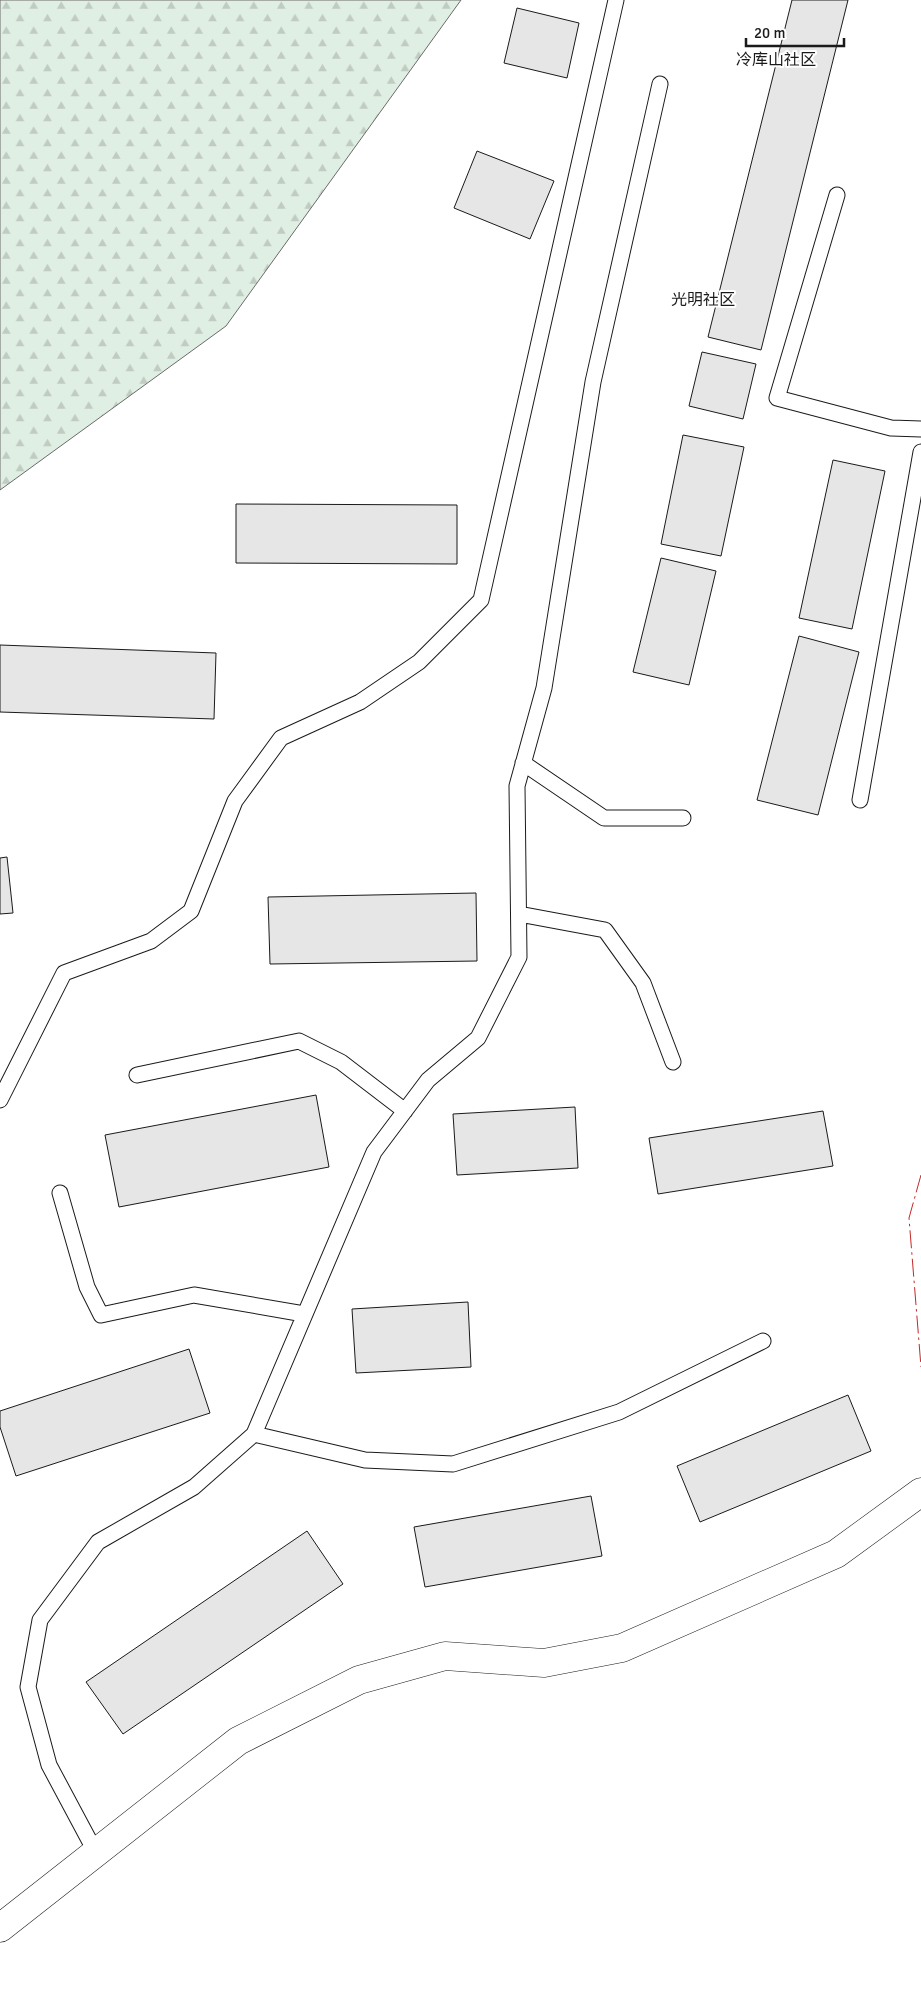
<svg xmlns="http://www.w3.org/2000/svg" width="921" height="2013" viewBox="0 0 921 2013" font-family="Signika,'Noto Sans SC',sans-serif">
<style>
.forest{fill:url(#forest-firs);stroke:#6a6a6a}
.building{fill:#e6e6e6;stroke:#1a1a1a}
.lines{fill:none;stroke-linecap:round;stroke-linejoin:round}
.lane-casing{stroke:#1a1a1a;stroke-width:17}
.street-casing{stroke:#1a1a1a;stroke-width:29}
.lane{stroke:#fff;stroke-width:15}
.street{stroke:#fff;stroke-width:28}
.power{stroke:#c62828;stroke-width:1;stroke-dasharray:18 4 2.5 4;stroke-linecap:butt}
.labels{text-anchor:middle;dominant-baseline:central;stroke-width:4;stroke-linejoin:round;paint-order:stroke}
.neighbourhood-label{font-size:16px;fill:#1a1a1a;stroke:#fff}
</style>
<defs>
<pattern id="forest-firs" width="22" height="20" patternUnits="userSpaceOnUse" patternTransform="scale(1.25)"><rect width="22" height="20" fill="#e0efe3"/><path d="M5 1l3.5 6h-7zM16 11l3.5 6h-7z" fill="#c0ccc2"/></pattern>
</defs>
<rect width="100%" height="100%" fill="#fff"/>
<!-- forest -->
<path class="forest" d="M0,0H461L226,326L0,490Z"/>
<!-- building -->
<path class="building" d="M792,0H848L761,350L708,337Z
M517,8L579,23L567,78L504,63Z
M477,151L554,181L530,239L454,208Z
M702,352L756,364L743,419L689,406Z
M683,435L744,447L721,556L661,544Z
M833,460L885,471L852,629L799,618Z
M236,504L457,505V564L236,563Z
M661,558L716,571L689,685L633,672Z
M799,636L859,652L818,815L757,800Z
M0,645L216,653L214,719L0,712Z
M7,857L13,913L0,914V858Z
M476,893L477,961L270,964L268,897Z
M316,1095L329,1167L119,1207L105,1135Z
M575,1107L578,1168L457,1175L453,1114Z
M823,1111L833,1166L658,1194L649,1138Z
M468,1302L471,1367L356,1373L352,1309Z
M189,1349L210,1413L16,1476L0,1427V1411Z
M848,1395L871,1451L700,1522L677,1466Z
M591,1496L602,1556L425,1587L414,1527Z
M307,1531L343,1584L123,1734L86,1682Z"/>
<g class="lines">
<!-- lane casing -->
<g class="lane-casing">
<path id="lane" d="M837,195L777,398L891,428L921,429
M523,763L604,818H683
M860,800L921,452
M519,914L605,930L643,983L673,1062
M137,1075L299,1041L341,1062L405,1111
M0,1100L64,973L151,941L191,911L235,801L281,738L360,702L419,662L481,600L616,0
M60,1193L87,1287L101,1315L194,1295L304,1314
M254,1434L365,1460L453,1464L619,1412L763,1341
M96,1853L49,1765L28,1687L40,1620L98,1542L194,1487L254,1434L374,1152L428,1080L478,1038L519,957L517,786L544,688L593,382L660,84"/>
</g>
<!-- street casing -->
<g class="street-casing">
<path id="street" d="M0,1928L238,1741L359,1680L445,1656L544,1663L622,1648L836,1554L921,1492"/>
</g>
<!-- lane -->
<use href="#lane" class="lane"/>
<!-- street -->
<use href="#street" class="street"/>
<!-- power -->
<path class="power" d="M921,1175L909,1218L921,1367"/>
</g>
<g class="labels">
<!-- neighbourhood labels -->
<g class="neighbourhood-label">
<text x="776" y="60">冷库山社区</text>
<text x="703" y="300">光明社区</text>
</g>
</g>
<!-- scale -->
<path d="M746 38v8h98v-8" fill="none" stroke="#1a1a1a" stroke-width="2.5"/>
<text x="754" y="38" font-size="15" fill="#1a1a1a" stroke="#ffffff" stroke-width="4" paint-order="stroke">20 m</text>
</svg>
